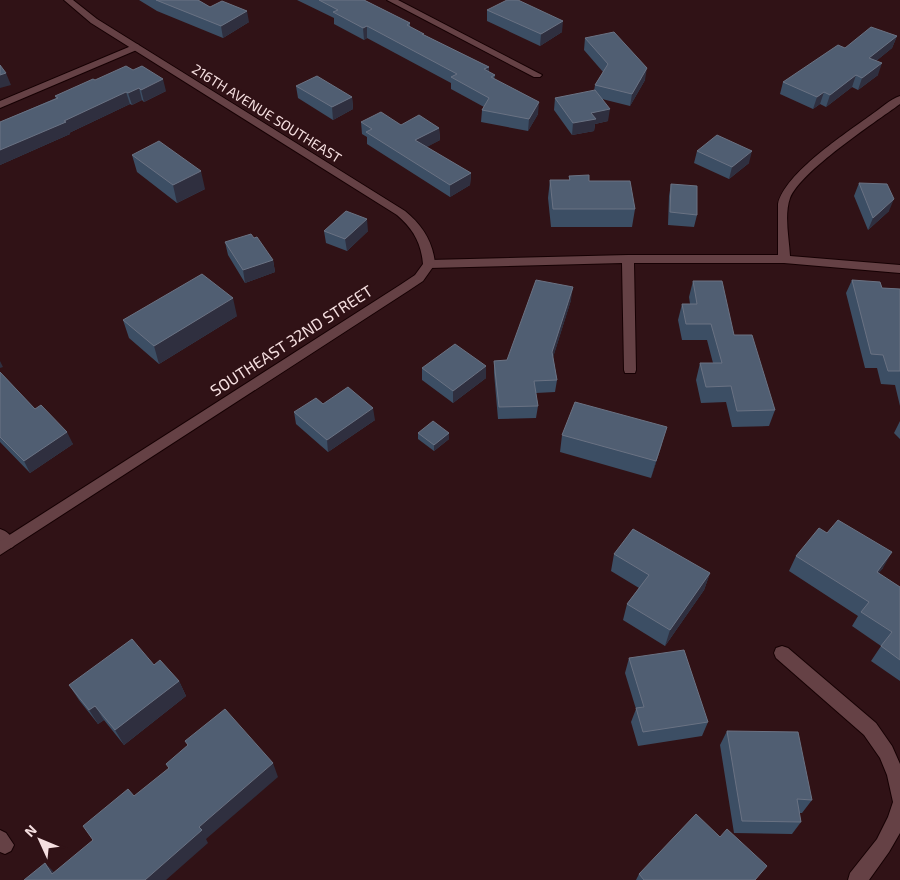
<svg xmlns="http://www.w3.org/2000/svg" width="900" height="880" viewBox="0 0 900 880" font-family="'Exo 2',sans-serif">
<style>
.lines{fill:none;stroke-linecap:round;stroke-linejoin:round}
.minor-casing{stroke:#160003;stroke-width:2}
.tertiary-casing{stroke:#160003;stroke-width:2}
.minor{fill:#654145;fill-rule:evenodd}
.tertiary{fill:#654145;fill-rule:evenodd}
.wall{fill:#3c4e64}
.shaded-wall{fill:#2f2f3f}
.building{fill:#505e72;stroke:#6a7283}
.labels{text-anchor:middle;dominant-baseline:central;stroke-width:4;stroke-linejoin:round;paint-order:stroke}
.far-street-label{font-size:14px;fill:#f5dfe0;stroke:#301216}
.street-label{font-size:16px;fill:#f5dfe0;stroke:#301216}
</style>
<rect width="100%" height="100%" fill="#301216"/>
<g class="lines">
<!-- minor casing -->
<g class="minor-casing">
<path id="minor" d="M387,0H398L542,75L540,77H534Z
M136,44L139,45V49L0,108V101Z
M900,96V104C874,123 801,171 790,198C784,215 789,238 790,256L900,265V273L784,263H634L636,370L635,373H625L624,370L622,263L429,268L423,264L429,260L628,255H778V204C785,173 845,134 871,115C880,109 890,99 900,96Z
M0,529C7,531 12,536 15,543L13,547L8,549L0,545Z
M782,646L788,648L876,723L892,746L900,764V833L889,852L869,880H848L850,873L877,839L888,817L893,802L887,775L880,758L864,735L776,658L774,653L776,648Z
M0,830L6,833L14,845L11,851L5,854L0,852Z"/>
</g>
<!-- tertiary casing -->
<g class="tertiary-casing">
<path id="tertiary" d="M64,0H73L97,19L405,211C422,225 433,241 435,264L423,281L408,291L0,555V541L400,285L415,275L423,264C421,242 413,229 397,215L91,23Z"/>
</g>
<!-- minor -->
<use href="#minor" class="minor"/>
<!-- tertiary -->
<use href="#tertiary" class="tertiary"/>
</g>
<!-- wall -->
<path class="wall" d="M139,0H198L210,7L249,22L223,38L157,11Z
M297,0H364L410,23V27L424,35L489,67V72L495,75L494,79L538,114L528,131L481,122L482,110L484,107L451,89V83L367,38L364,40L334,24V18Z
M487,10L562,32L540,46L487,21Z
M897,36L892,48L876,61L878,75L858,90L852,87L826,107L820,104L813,109L780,94L783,82L845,48Z
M585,38L645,80L630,106L602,99L608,121L595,124L594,131L572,135L554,110L555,98L594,91L595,85L603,72L584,50Z
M95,80L166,91L144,102L142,100L132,105L130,104L69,133L70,134L0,165V122L56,98L55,96Z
M296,86L352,97L353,109L333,120L298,98Z
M361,122L439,128L440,140L426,147L471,173L470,185L450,197L367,144V137L362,134Z
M697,151L749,163L729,179L694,163Z
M132,155L205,189L177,203L137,172Z
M569,176L589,181L635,209L632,227H551L548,198L550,180H569Z
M859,183L889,211L868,230L854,196Z
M671,184L697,215L694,227L668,225L669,196Z
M324,231H368L347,251L326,243Z
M254,238L273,260L275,272L245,283L228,255L225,242Z
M852,280L882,288L900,289V406L895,385L881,384L877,368H865L846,293Z
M693,281L734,335L775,410L769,426L732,427L726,402L701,403L696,380L700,363H713L707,340H682L678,320L682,304H690L689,297Z
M571,300L553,357L557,380L555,392L536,393L538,406L536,418L498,419L494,373V361L507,360Z
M237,316L159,364L129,338L123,320Z
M422,368L486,378L453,403L422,380Z
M0,372L35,409L73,444L30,473L0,442Z
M323,404L375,420L328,452L296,424L294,412Z
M900,421V439L894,433Z
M418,433H449V439L434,451L418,439Z
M562,435L662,444L651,478L560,452Z
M614,554L710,573L704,590L665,646L623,620L627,604L639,588L611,571Z
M796,556L883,568L878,573L900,587V681L871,661L881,646L852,626L858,616L789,571Z
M629,658L708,722L702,736L638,746L631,722L636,709L625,673Z
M154,665L179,681L186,696L124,745L104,720L98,724L79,700L69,685Z
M727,731L812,800L802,813H799L801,822L792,834L734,833L720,745Z
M639,874L756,880H636Z"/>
<!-- shaded-wall -->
<path class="shaded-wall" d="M247,11L249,22L223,38L221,26Z
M563,21L562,32L540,46L541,34Z
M367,26V38L364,40L363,28Z
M897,36L892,48L865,70L869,58Z
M882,63L878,75L858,90L862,78Z
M489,67L488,79L484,69Z
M647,68L645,80L630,106L632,94Z
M6,73L11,85L0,88V75Z
M856,75L852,87L826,107L830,95Z
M163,79L166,91L144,102L141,90Z
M139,88L142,100L132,105L128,93Z
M126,92L130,104L69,133L70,134L0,165V150Z
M824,92L820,104L813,109L817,97Z
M352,97L353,109L333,120L332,107Z
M539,102L538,114L528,131L529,119Z
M610,109L608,121L595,124L594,131L572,135L573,123L591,113Z
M439,128L440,140L416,153L415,140Z
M752,151L749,163L729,179L732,167Z
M201,171L205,189L177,203L173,185Z
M471,173L470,185L450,197V185Z
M894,199L889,211L868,230L873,218Z
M367,219L368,231L347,251L345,239Z
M273,260L275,272L245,283L243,270Z
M573,287L571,300L551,364L552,352Z
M233,298L237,316L159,364L154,346Z
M0,361L3,367L0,368Z
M486,366V378L453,403V391Z
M373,408L375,420L328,452L327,440Z
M667,427L662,444L651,478L656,461Z
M67,432L73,444L30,473L24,461Z
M449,433V439L434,451V445Z
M892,552L883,568L868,587L877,572Z
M710,573L704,590L665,646L670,630Z
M179,681L186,696L124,745L115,730Z
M95,706L104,720L98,724L89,710Z
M273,763L278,777L206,839L208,843L166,880H145L199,827Z
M45,863L56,874H52Z"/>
<!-- building -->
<path class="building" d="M156,0H198L210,7L222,1L247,11L221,26Z
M319,0H364L410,23L407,25L424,34H422L489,67L484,69L495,75L491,77L539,102L529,119L482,110L489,98L451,77L457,74L367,26L363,28L333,12L338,10Z
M507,0H518L563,21L541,34L487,10Z
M871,27L897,36L869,58L882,63L862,78L856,75L830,95L824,92L817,97L783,82L838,45L845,48Z
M614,32L647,68L632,94L595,85L608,64L585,38Z
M0,65L6,73L0,75Z
M126,66L133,70L142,66L163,79L141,90L139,88L128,93L126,92L64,121L66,122L0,150V122L58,98L55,96L93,79L95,80Z
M317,76L352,97L332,107L296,86Z
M595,90L610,109L591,113L596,119L573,123L555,98Z
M381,112L401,125L419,115L439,128L415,140L471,173L450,185L366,132L372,129L361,122Z
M717,135L752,151L732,167L697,151Z
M159,141L201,171L173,185L132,155Z
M589,175V181H630L635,209H553L550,180H570L569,176Z
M859,183L887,184L894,199L873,218Z
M671,184L697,186V215L670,212Z
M346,211L367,219L345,239L324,231Z
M251,234L254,238L257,237L273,260L243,270L225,242Z
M202,274L233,298L154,346L123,320Z
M536,280L573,287L552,352L557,380L534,381L538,406L499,407L494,361L507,360Z
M852,280L880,282L882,288L900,289V371H888L883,355L871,354Z
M693,281H722L734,335H752L775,410L737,411L731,386L706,387L700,363H722L711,324H686L682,304H697Z
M455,344L486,366L453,391L422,368Z
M0,372L35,409L41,405L67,432L24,461L0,437Z
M348,387L373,408L327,440L294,412L316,398L323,404Z
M575,402L667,427L656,461L562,435Z
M433,421L449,433L434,445L418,433Z
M838,520L892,552L877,572L900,587V660L881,646L892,632L861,612L869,602L796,556L819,528L827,533Z
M633,529L710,573L670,630L627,604L649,575L614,554Z
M132,639L154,665L160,660L179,681L115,730L95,706L89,710L69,685Z
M684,650L708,722L643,732L636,708L644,707L629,658Z
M225,709L273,763L199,827L202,830L145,880H24L45,863L52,874L93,840L83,826L128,789L134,796L169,768L166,764L188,745L185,741Z
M727,731L798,732L812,800L797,799L801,822L742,821Z
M696,814L720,837L727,829L767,866L755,880H644L639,874Z"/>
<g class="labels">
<!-- far-street labels -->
<g class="far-street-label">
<text transform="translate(267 113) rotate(32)">216TH AVENUE SOUTHEAST</text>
</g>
<!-- street labels -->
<g class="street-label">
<text transform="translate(291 340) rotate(-33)">SOUTHEAST 32ND STREET</text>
</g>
</g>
<!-- north arrow -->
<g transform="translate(40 840) rotate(314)" stroke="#301216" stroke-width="4" paint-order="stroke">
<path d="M0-4L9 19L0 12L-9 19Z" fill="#f5dfe0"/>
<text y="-8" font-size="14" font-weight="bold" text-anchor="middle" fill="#f5dfe0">N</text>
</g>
</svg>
